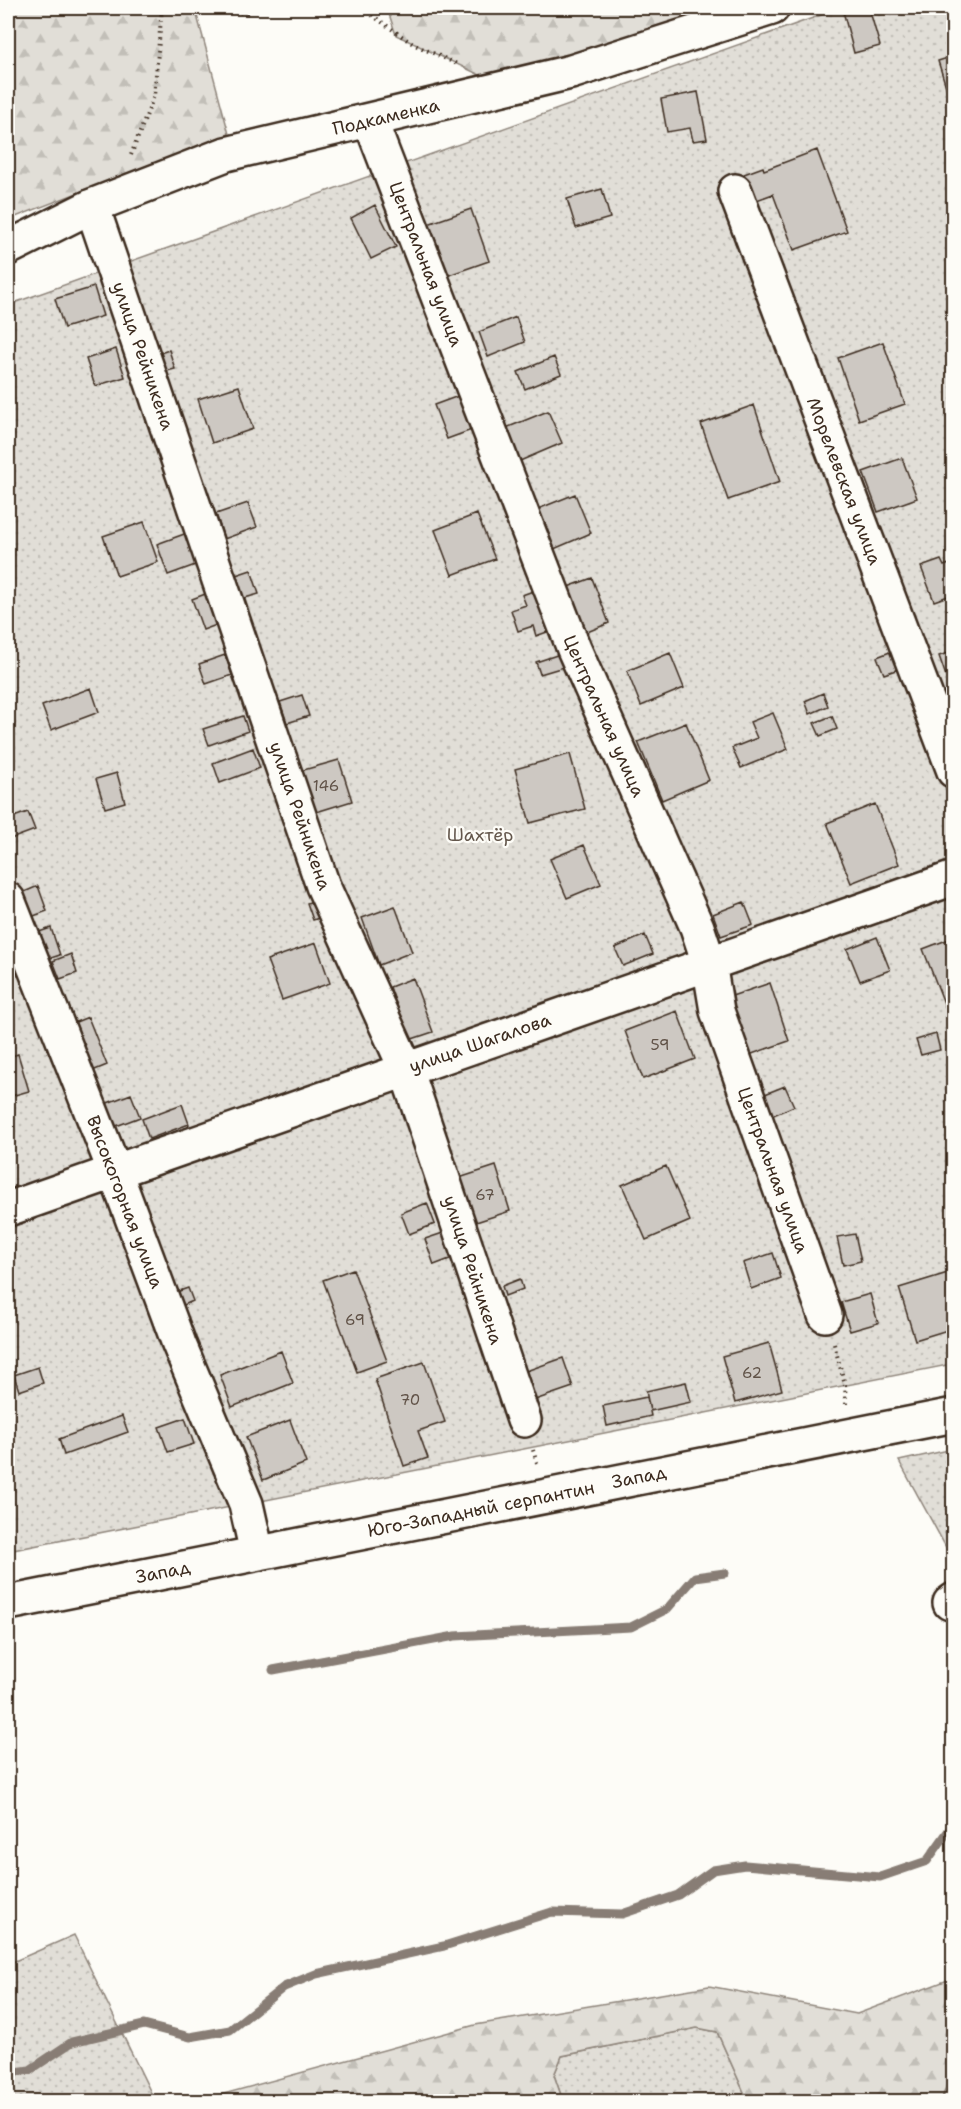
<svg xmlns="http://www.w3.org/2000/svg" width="961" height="2109" viewBox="0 0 961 2109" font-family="'Shantell Sans',sans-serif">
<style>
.grass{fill:url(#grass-dots);stroke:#8e847a;stroke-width:1.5}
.forest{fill:url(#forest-firs);stroke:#8e847a;stroke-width:1.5}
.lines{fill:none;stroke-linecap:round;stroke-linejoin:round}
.stream{stroke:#887d74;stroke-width:9}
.building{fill:#cdc8c2;stroke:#3b2a1e;stroke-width:1.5}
.minor-casing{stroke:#3b2a1e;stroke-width:38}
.path{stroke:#3b2a1e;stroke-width:4;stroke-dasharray:1.5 4.5;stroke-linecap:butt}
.minor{stroke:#fdfcf7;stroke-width:33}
.labels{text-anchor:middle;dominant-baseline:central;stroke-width:4.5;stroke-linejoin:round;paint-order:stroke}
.number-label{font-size:15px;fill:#605247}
.street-label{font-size:18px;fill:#3b2a1e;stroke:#fdfcf7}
.park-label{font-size:18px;fill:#64574c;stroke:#fdfcf7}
</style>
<defs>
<pattern id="grass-dots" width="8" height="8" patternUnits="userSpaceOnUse" patternTransform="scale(1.5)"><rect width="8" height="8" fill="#e1ded7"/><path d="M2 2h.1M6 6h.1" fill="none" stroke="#c2bfb8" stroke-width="1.8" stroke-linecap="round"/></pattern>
<pattern id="forest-firs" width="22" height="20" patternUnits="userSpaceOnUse" patternTransform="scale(1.5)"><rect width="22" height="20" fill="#e1ded7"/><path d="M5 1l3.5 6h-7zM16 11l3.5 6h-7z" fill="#c2bfb8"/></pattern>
</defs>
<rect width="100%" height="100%" fill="#fdfcf7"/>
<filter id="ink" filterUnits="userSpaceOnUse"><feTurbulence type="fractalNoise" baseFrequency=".0167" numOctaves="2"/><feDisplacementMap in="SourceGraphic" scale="12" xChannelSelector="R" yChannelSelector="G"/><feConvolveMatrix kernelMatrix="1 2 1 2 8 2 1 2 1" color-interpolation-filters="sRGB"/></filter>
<g filter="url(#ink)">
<!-- grass -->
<path class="grass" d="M841,8H953V1364L8,1551V305Z
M953,1449H954L953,1560L899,1461Z
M74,1935L155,2101H8V1964Z
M697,2028L717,2032L748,2101H563L554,2075L562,2056Z
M953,2068V2101H941Z"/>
<!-- forest -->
<path class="forest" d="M8,8H195L229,134L8,220Z
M387,8H772L507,88L396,35Z
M953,1978V2068L941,2101H748L717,2032L697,2028L562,2056L554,2075L563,2101H198L475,2025L709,1986L857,2014Z"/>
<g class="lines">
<!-- stream -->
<path class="stream" d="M273,1670L455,1636L631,1627L667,1609L695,1577L725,1573
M8,2073L30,2070L72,2042L144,2025L190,2037L230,2030L284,1987L316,1974L444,1946L552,1912L622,1914L678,1895L713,1870L745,1865L880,1877L927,1861L954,1823"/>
</g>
<!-- building -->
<path class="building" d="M857,8H869L880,46L854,53L843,11Z
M954,56V91L948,93L938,61Z
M698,92L707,139L693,141L690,128L667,132L661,99Z
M817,150L847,231L794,250L773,194L754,201L744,174L763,167L764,170Z
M602,189L610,218L576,228L567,199Z
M375,205L396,247L371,259L351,218Z
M471,209L489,261L446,276L428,224Z
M94,287L103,316L64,328L55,299Z
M516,317L525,342L488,357L479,332Z
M883,342L905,404L859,420L838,358Z
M116,349L125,377L95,386L86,359Z
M169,350L175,369L163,372L157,354Z
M554,357L561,374L525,389L518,372Z
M239,386L253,429L212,443L198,399Z
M464,394L477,428L447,439L434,405Z
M754,405L780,482L728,500L701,424Z
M548,411L562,443L520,461L506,428Z
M902,458L917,498L878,512L863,472Z
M575,494L591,533L554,549L538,509Z
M248,503L257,527L224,539L216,514Z
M477,514L495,559L452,575L435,530Z
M144,522L158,562L117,576L103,536Z
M187,533L198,564L168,575L157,544Z
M941,560L944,566L954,562V594L934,601L921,567Z
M251,570L259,594L241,599L233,576Z
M592,578L609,623L585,633L568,587Z
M536,590L550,631L536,636L533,626L518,631L511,610L526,605L522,595Z
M208,593L219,624L203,630L192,599Z
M895,650L902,668L884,674L877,657Z
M954,651V699L939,656Z
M563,653L567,666L540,674L536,662Z
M670,653L684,688L641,706L627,671Z
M225,655L232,675L206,684L199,664Z
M91,688L99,712L51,730L42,706Z
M823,693L828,706L810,714L805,701Z
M302,695L309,716L287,723L280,702Z
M773,713L788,749L741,768L732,748L757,738L750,722Z
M243,716L248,731L209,745L203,729Z
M832,716L837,729L820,736L814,723Z
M686,723L709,780L662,800L638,742Z
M253,748L260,768L220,783L213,763Z
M570,754L585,809L530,823L515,769Z
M339,760L352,801L313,813L300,771Z
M117,773L125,802L105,808L96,779Z
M875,804L899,864L851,883L827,823Z
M28,812L35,830L8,840V819Z
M584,845L601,884L567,898L550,859Z
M38,886L47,911L31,917L22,893Z
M316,900L322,917L313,920L307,903Z
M744,902L753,925L721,936L713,914Z
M395,906L412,952L379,965L362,918Z
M51,928L60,955L45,960L36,933Z
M645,935L653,954L623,966L615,948Z
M877,937L890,970L860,981L847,949Z
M952,938L954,942V1029L923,949Z
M316,943L330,983L282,1000L267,960Z
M71,954L77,973L60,979L53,961Z
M413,978L433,1032L409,1040L390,987Z
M770,983L789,1041L749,1055L729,997Z
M677,1011L695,1059L643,1079L625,1031Z
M88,1017L107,1065L90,1072L71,1024Z
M936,1034L940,1050L921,1055L916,1040Z
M18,1054L29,1091L8,1097V1057Z
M785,1086L794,1106L769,1117L760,1096Z
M131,1094L140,1117L111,1128L102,1105Z
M182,1104L189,1124L149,1139L142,1119Z
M496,1166L510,1211L473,1223L459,1178Z
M666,1166L690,1221L646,1240L622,1185Z
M954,1172V1191L948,1174Z
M427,1203L435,1224L409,1234L401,1213Z
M446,1232L455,1257L434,1265L425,1239Z
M855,1234L861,1261L843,1265L837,1237Z
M773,1253L781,1278L751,1289L743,1263Z
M353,1269L387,1361L357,1372L323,1280Z
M951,1272L954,1279V1328L915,1340L899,1288Z
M520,1279L523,1289L505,1296L502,1286Z
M188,1288L193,1301L177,1308L171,1294Z
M870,1294L878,1323L850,1331L841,1302Z
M769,1343L782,1390L735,1403L722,1356Z
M281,1351L293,1383L232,1407L220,1375Z
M563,1358L573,1387L535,1400L526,1371Z
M424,1362L445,1422L418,1431L428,1458L404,1466L375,1379Z
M38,1367L43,1383L19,1391L14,1375Z
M686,1382L691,1402L650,1411L646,1391Z
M647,1397L651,1416L607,1426L603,1406Z
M122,1416L128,1432L64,1455L59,1439Z
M185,1418L194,1444L168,1452L159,1427Z
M290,1420L306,1463L263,1480L246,1437Z"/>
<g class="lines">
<!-- minor casing -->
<g class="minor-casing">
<path id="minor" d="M370,120L574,649L697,927L709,963L717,1011L825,1315
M735,191L954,771
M92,206L323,886L406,1069L524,1420
M8,248L92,206L226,154L571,72L772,8
M8,900L115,1172L179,1344L246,1504L257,1553
M8,1209L954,878
M8,1603L954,1415
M950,1603L954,1600"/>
</g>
<!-- path -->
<path class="path" d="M180,8L247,13L250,8
M362,8L413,44L457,64
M131,155L154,96L162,8
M834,1344L845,1385L846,1404
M533,1450L538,1466"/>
<!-- minor -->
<use href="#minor" class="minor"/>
</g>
</g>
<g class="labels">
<!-- number labels -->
<g class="number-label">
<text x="326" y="786">146</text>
<text x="660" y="1045">59</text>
<text x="485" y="1195">67</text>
<text x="355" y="1320">69</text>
<text x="752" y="1373">62</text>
<text x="410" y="1400">70</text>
</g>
<!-- street labels -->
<g class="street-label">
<text transform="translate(386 117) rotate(-13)">Подкаменка</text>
<text transform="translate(426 264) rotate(69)">Центральная улица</text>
<text transform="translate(143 356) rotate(71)">улица Рейникена</text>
<text transform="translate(844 481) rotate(69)">Морелевская улица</text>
<text transform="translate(604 716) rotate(66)">Центральная улица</text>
<text transform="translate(300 816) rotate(71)">улица Рейникена</text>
<text transform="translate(480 1043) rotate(-19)">улица Шагалова</text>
<text transform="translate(773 1170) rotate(70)">Центральная улица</text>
<text transform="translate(125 1202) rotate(69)">Высокогорная улица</text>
<text transform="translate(473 1270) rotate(72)">улица Рейникена</text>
<text transform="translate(639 1477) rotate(-11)">Запад</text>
<text transform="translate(481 1509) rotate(-11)">Юго-Западный серпантин</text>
<text transform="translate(163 1572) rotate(-11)">Запад</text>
</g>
<!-- park labels -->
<g class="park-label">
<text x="480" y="835">Шахтёр</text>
</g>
</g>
<!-- margin -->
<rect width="961" height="2109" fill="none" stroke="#fdfcf7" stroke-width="30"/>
<rect x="15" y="15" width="931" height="2079" fill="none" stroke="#3b2a1e" stroke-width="2" filter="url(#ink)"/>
</svg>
